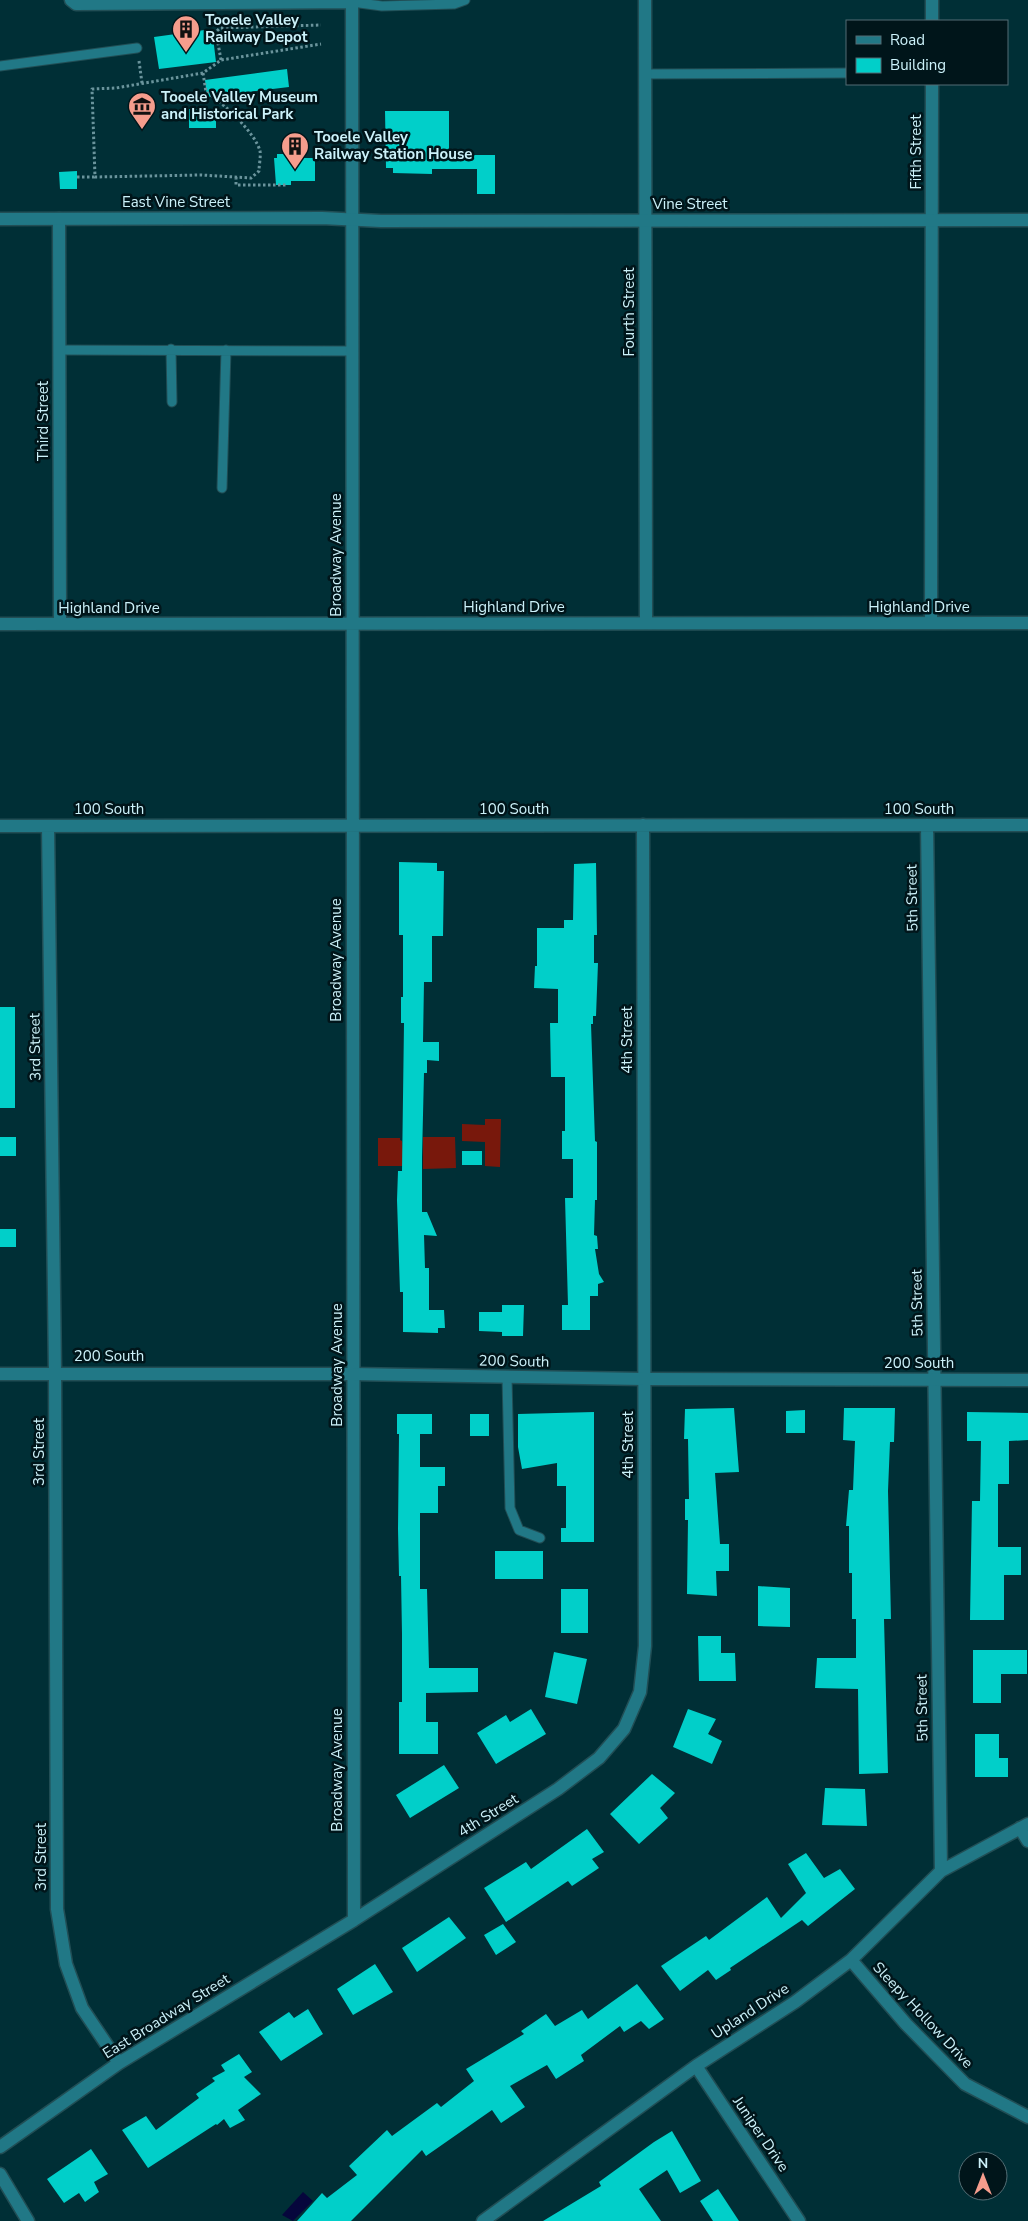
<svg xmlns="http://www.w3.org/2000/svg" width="1028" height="2221" viewBox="0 0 1028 2221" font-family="'Nunito Sans',sans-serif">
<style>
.green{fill:#78180c}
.water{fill:#06063c}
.building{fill:#01cfc9}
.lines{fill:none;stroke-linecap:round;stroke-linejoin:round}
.service-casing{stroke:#214e55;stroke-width:11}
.minor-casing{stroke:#214e55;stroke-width:15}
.tertiary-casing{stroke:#214e55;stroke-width:15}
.path{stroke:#6a949c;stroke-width:3;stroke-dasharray:2.5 2.5;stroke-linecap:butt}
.service{stroke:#217886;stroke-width:9}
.minor{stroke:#217886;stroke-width:12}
.tertiary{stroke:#217886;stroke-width:12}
.labels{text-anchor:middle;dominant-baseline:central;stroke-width:5;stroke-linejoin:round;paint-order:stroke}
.poi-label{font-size:15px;font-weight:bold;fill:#ccf2fa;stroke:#00151a;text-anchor:start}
.street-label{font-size:15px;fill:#ccf2fa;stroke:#00151a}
</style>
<rect width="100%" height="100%" fill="#002f36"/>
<!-- green -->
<path class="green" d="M485,1119H501L500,1167L485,1166V1142L462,1141V1124L485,1125Z
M423,1137H455L456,1168L423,1169Z
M378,1138H400V1140L402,1141L405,1166H378Z"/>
<!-- water -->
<path class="water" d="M303,2192L313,2201L293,2221L282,2215Z"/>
<!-- building -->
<path class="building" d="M212,29L216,62L159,69L154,37Z
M287,69L289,87L207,97L205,80Z
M189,109H216V128H189Z
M385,111H449V155H495V194H477V169H432V174L393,173V168H386Z
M277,154H294V158H315V181H291V185H276L274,158H277Z
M77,171V189H60L59,172Z
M399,862L437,863V871H444L443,936H432V982H424L423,1042H439V1061L427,1060V1073H424L422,1157V1212H427L437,1236L424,1235L425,1268H429V1310H444L445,1328H438V1333L403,1332V1292H400L397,1200L398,1171H402L404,1023H401V997H403V935H399Z
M596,863L597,935H594V963H598L596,1016H593V1024H591L595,1141L597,1142V1200H595L594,1235L597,1236L598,1249H595L599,1274L604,1282L598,1284V1296H590V1330H562V1305H568L565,1198H573V1159H562V1131H565V1077H551L550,1023H558V989L534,988L535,966H537V928H564V920H573L574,864Z
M0,1007H15V1108H0Z
M0,1137H16V1156H0Z
M462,1151H482V1165H462Z
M0,1229H16V1247H0Z
M502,1305H524L523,1336H502V1332L479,1331V1312H502Z
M734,1408L739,1472L715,1473L720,1544H729V1571H716L717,1596L687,1594L688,1520H685V1499H689L688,1439H684L685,1409Z
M844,1408H895L894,1442H890L888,1491L891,1619H884L888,1773L859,1774L858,1689L815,1688L817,1658H856V1619H852V1573H849V1526H846L849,1490H853L855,1441L843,1440Z
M805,1410V1433H786V1411Z
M594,1412V1542H561V1528H566V1486H557V1463L522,1469L518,1447V1414Z
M967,1412L1028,1413V1440L1009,1441V1484H998V1547H1021V1575H1004V1620H970L972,1501H980L981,1441H967Z
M397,1414H432V1434H420V1467H445V1486H438V1513H420V1589H427L429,1668H478V1692L426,1693V1722H438V1754H399V1702H402V1634L401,1576H399L398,1529L399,1434H397Z
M470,1414H489V1436H470Z
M495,1551H543V1579H495Z
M758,1586L790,1588V1627L758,1626Z
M561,1589H588V1633H561Z
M698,1636H721V1653H735L736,1681H699Z
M973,1650H1027V1674H1001V1703H973Z
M554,1652L587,1659L577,1704L545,1697Z
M531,1709L546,1734L496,1764L477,1733L506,1715L510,1722Z
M688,1709L716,1719L708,1734L722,1741L712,1764L673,1747Z
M975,1734H999V1758H1008V1777H975Z
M444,1765L459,1788L410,1818L396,1795Z
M652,1774L675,1793L660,1808L668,1818L639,1844L610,1814Z
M825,1788L865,1789L867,1826L822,1825Z
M587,1829L604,1852L592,1859L599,1868L572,1886L568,1881L506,1922L484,1888L526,1862L531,1869Z
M806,1853L824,1878L840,1869L855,1889L808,1926L802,1920L730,1968L731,1970L716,1980L708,1970L680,1991L661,1966L706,1936L709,1940L767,1897L781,1918L806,1893L788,1864Z
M449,1917L466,1938L417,1972L402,1948Z
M503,1924L516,1942L496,1955L484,1935Z
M375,1964L393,1992L353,2015L337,1989Z
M637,1984L664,2019L649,2029L641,2021L624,2032L620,2026L581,2055L584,2061L556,2079L547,2065L510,2086L525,2107L501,2123L492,2110L426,2156L422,2150L351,2221H297L322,2193L327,2198L357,2175L349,2166L387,2130L392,2136L437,2103L441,2107L474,2081L466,2069L524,2034L521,2031L546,2014L555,2026L582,2010L588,2019Z
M308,2009L323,2034L281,2061L259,2032L289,2012L294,2018Z
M239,2054L252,2072L244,2077L261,2094L238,2110L245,2120L230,2128L224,2119L217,2125L216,2124L148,2168L122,2130L146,2116L156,2130L199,2098L196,2094L215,2081L212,2078L225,2071L221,2065Z
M672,2131L701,2181L680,2193L667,2170L639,2189L661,2221H543L601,2186L599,2182L654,2142Z
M91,2149L108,2174L94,2182L99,2192L85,2202L79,2193L64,2203L47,2179Z
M718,2189L739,2221H713L700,2201Z"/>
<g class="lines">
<!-- service casing -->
<g class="service-casing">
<path id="service" d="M352,2L382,6L454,4L465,0
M0,66L137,48
M645,74L847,73
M171,349L172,402
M59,350L352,351
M222,488L226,350
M507,1377L510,1508L519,1530L540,1538"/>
</g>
<!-- minor casing -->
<g class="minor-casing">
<path id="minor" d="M71,0L76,4L352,2
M352,0L354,1920
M645,0L646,623
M932,0V21
M59,219L60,624
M931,623L932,84
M0,624L1028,623
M927,825L941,1871
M0,826L1028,825
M48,826L55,1372L57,1909L66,1964L82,2008L119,2063
M1020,1828L1028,1841
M851,1960L906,2024L965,2084L1028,2117
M696,2066L799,2221
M0,2147L119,2063L354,1920L558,1789L599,1758L624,1729L640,1692L645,1646L643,825
M0,2174L28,2221
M483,2221L696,2066L795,2002L851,1960L941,1871L1028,1824"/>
</g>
<!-- tertiary casing -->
<g class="tertiary-casing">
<path id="tertiary" d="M0,219L322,218L381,221L1028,220
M0,1374H353L643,1379L1028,1380"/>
</g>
<!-- path -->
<path class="path" d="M221,60L216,32L220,28L321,25
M139,61L142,83
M203,73L116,88L92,89L95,177L201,175L251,178L259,171C259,165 261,156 260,151C255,132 222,102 206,92L203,73L221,60L321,44
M77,177H95
M236,177V185H286"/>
<!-- service -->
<use href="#service" class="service"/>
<!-- minor -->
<use href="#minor" class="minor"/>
<!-- tertiary -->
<use href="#tertiary" class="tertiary"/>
</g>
<!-- icons -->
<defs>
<g id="building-pin" transform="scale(1.4375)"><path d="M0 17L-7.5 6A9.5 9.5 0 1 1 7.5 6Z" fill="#f59d8d" stroke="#00151a"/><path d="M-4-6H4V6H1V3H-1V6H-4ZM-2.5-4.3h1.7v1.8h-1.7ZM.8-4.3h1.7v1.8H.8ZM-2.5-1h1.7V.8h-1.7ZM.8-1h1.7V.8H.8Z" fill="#111"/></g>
<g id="museum-pin" transform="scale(1.4375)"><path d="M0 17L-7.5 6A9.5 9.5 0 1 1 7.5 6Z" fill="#f59d8d" stroke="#00151a"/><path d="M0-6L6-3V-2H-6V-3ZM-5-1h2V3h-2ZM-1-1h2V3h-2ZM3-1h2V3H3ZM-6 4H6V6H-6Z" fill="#111"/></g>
</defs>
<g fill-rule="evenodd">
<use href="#building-pin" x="186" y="29"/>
<use href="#museum-pin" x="142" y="106"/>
<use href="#building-pin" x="295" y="146"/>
</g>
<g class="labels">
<!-- poi labels -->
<g class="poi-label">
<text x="205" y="20">Tooele Valley<tspan x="205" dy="17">Railway Depot</tspan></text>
<text x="161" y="97">Tooele Valley Museum<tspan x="161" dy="17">and Historical Park</tspan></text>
<text x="314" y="137">Tooele Valley<tspan x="314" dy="17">Railway Station House</tspan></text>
</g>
<!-- street labels -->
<g class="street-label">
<text transform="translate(916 152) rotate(-90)">Fifth Street</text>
<text x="176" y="202">East Vine Street</text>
<text x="690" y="204">Vine Street</text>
<text transform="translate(629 312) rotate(-90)">Fourth Street</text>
<text transform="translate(43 421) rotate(-90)">Third Street</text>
<text transform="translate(336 555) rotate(-90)">Broadway Avenue</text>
<text x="514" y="607">Highland Drive</text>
<text x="919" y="607">Highland Drive</text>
<text x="109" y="608">Highland Drive</text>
<text x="109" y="809">100 South</text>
<text x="514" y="809">100 South</text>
<text x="919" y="809">100 South</text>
<text transform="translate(912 898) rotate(-91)">5th Street</text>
<text transform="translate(336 960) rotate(-90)">Broadway Avenue</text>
<text transform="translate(627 1040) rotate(-90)">4th Street</text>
<text transform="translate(35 1047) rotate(-91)">3rd Street</text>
<text transform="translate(917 1303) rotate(-91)">5th Street</text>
<text x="109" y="1356">200 South</text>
<text transform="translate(514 1361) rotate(1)">200 South</text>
<text x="919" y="1363">200 South</text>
<text transform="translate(337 1365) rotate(-90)">Broadway Avenue</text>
<text transform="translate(628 1445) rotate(-90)">4th Street</text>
<text transform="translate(39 1452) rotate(-90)">3rd Street</text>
<text transform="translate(922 1708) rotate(-91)">5th Street</text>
<text transform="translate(337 1770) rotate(-90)">Broadway Avenue</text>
<text transform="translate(488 1815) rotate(-32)">4th Street</text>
<text transform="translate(41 1857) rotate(-90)">3rd Street</text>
<text transform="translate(750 2011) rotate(-33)">Upland Drive</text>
<text transform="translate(923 2015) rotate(47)">Sleepy Hollow Drive</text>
<text transform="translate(166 2016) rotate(-32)">East Broadway Street</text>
<text transform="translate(761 2134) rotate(56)">Juniper Drive</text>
</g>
</g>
<!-- legend -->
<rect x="846" y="20" width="162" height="65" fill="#00151a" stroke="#526d74"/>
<rect x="856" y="36" width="25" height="8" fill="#217886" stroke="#526d74"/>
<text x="890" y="45" font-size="15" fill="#ccf2fa">Road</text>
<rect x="856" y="58" width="25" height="15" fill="#01cfc9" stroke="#526d74"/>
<text x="890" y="70" font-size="15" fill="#ccf2fa">Building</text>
<!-- north arrow -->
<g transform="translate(983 2176)"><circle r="24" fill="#00151a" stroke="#526d74"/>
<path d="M0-4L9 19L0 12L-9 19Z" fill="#f59d8d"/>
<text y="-8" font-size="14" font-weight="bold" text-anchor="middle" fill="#ccf2fa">N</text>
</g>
</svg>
